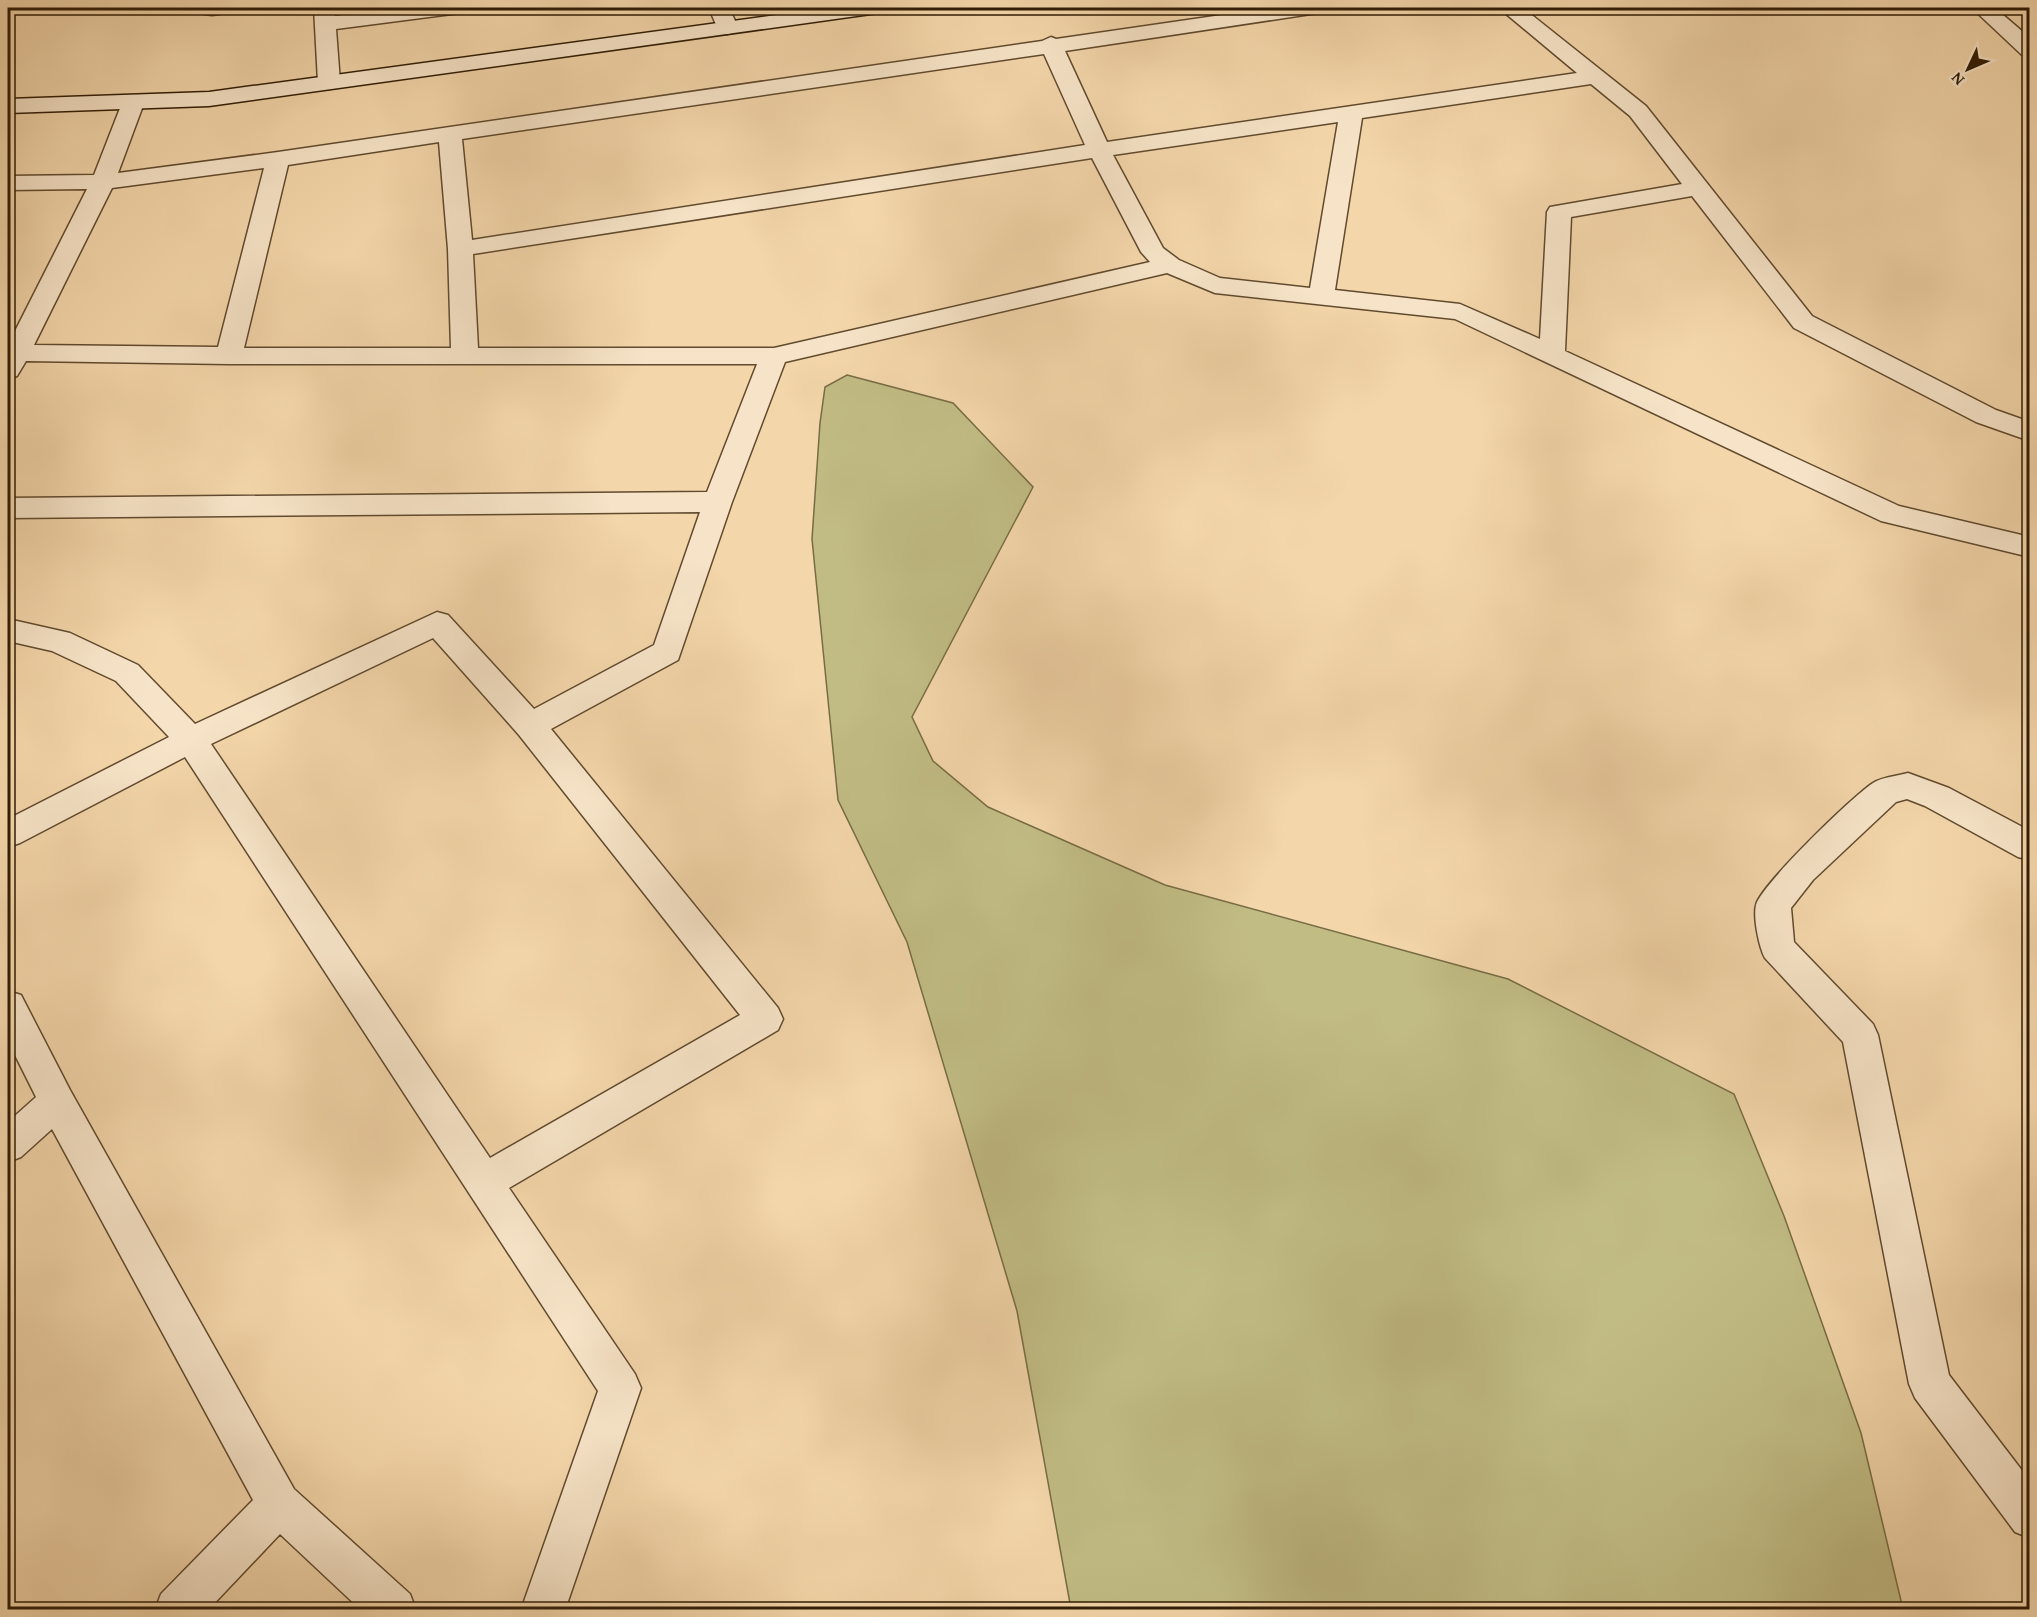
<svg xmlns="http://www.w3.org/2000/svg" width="2037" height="1617" viewBox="0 0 2037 1617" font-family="'Gentium Book Plus',serif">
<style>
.green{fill:#c1bc84;stroke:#786c44;stroke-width:1.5}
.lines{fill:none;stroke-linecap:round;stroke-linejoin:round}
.street-casing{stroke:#614a2e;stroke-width:3}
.secondary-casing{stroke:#301c05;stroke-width:3}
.street{fill:#f7e4c8;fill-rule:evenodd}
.secondary{fill:#f7e4c8;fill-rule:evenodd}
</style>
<rect width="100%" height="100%" fill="#f3d6aa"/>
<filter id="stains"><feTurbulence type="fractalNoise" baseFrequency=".00333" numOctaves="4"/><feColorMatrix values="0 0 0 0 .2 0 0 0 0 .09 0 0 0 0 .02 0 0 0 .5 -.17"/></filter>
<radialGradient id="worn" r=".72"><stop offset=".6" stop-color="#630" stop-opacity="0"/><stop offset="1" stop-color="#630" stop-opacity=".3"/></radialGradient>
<!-- green -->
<path class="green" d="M847,375L953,403L1033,487L912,717L933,761L988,807L1165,885L1508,979L1734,1094L1784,1216L1861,1433L1903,1609H1071L1017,1311L907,942L838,800L812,539L820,423L825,387Z"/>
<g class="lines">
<!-- street casing -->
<g class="street-casing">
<path id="street" d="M202,8H222L223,9L220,14L212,15L204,14Z
M314,8H334L335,16L405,8H463L460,13L452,14L336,29L340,82L337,87L329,89L321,87L318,82Z
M709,8H729L738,27L735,32L727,34L719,32Z
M1270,8H1322L1319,13L1311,14L1065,51L1107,142L1577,73L1499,8H1523L1646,106L1812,316L1996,410L2030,422V441L1976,422L1794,328L1692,196L1571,217L1565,351L1899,506L2030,537V557L1881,521L1455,319L1215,293L1167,273L785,362L732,502L678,660L551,729L778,1008L783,1019L778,1030L509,1188L635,1374L641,1388L565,1610H521L598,1391L185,757L20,843L8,847V819L169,737L116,681L52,651L8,641V619L70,633L138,665L195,724L437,612L448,615L534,709L654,645L700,512L8,518V498L707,492L757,364H229L26,361L17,376L8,379V345L87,189L8,190V176L94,175L122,103L125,98L133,96L141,98L144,103L118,173L278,152L1042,41L1051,37L1056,39ZM1044,54L1085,145L472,240L462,139ZM1591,84L1630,116L1682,184L1550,207L1547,212L1540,339L1460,304L1335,290L1362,118ZM1338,122L1310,288L1220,278L1179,260L1163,248L1113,155ZM439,142L448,249L451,348H244L288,165ZM1092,158L1141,252L1150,262L774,348H478L473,254ZM264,168L218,347L34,345L112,188ZM433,638L519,735L740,1015L490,1158L211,744Z
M1972,8H1995L2030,38V56L2022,55Z
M1908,773L1949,788L2030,831V860L2018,857L1925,806L1907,799L1896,802L1813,880L1791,908L1794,942L1873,1024L1878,1035L1949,1375L2030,1481V1538L2015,1532L1915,1398L1909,1384L1843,1042L1765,958C1759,947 1753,917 1756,905C1760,886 1854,795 1873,783C1882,777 1897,776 1908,773Z
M8,991L21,995L70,1090L294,1489L410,1594L416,1610H361L280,1534L208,1610H155L161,1594L253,1500L52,1129L21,1157L8,1162V1122L36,1097L8,1041Z"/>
</g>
<!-- secondary casing -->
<g class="secondary-casing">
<path id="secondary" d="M828,8H882L879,13L871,14L209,106L8,113V99L209,92Z"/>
</g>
<!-- street -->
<use href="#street" class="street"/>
<!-- secondary -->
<use href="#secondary" class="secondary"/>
</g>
<!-- margin -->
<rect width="2037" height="1617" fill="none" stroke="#f3d6aa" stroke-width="30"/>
<rect x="9" y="9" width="2019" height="1599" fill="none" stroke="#301c05" stroke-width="3"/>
<rect x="15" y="15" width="2007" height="1587" fill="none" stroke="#301c05" stroke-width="1.5"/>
<!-- north arrow -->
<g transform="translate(1968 69) rotate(226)" stroke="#f7e4c8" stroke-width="4.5" paint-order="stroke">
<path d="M0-4.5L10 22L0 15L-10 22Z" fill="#301c05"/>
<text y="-9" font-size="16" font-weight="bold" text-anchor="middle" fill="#301c05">N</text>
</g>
<rect width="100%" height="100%" filter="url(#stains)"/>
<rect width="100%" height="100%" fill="url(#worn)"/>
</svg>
